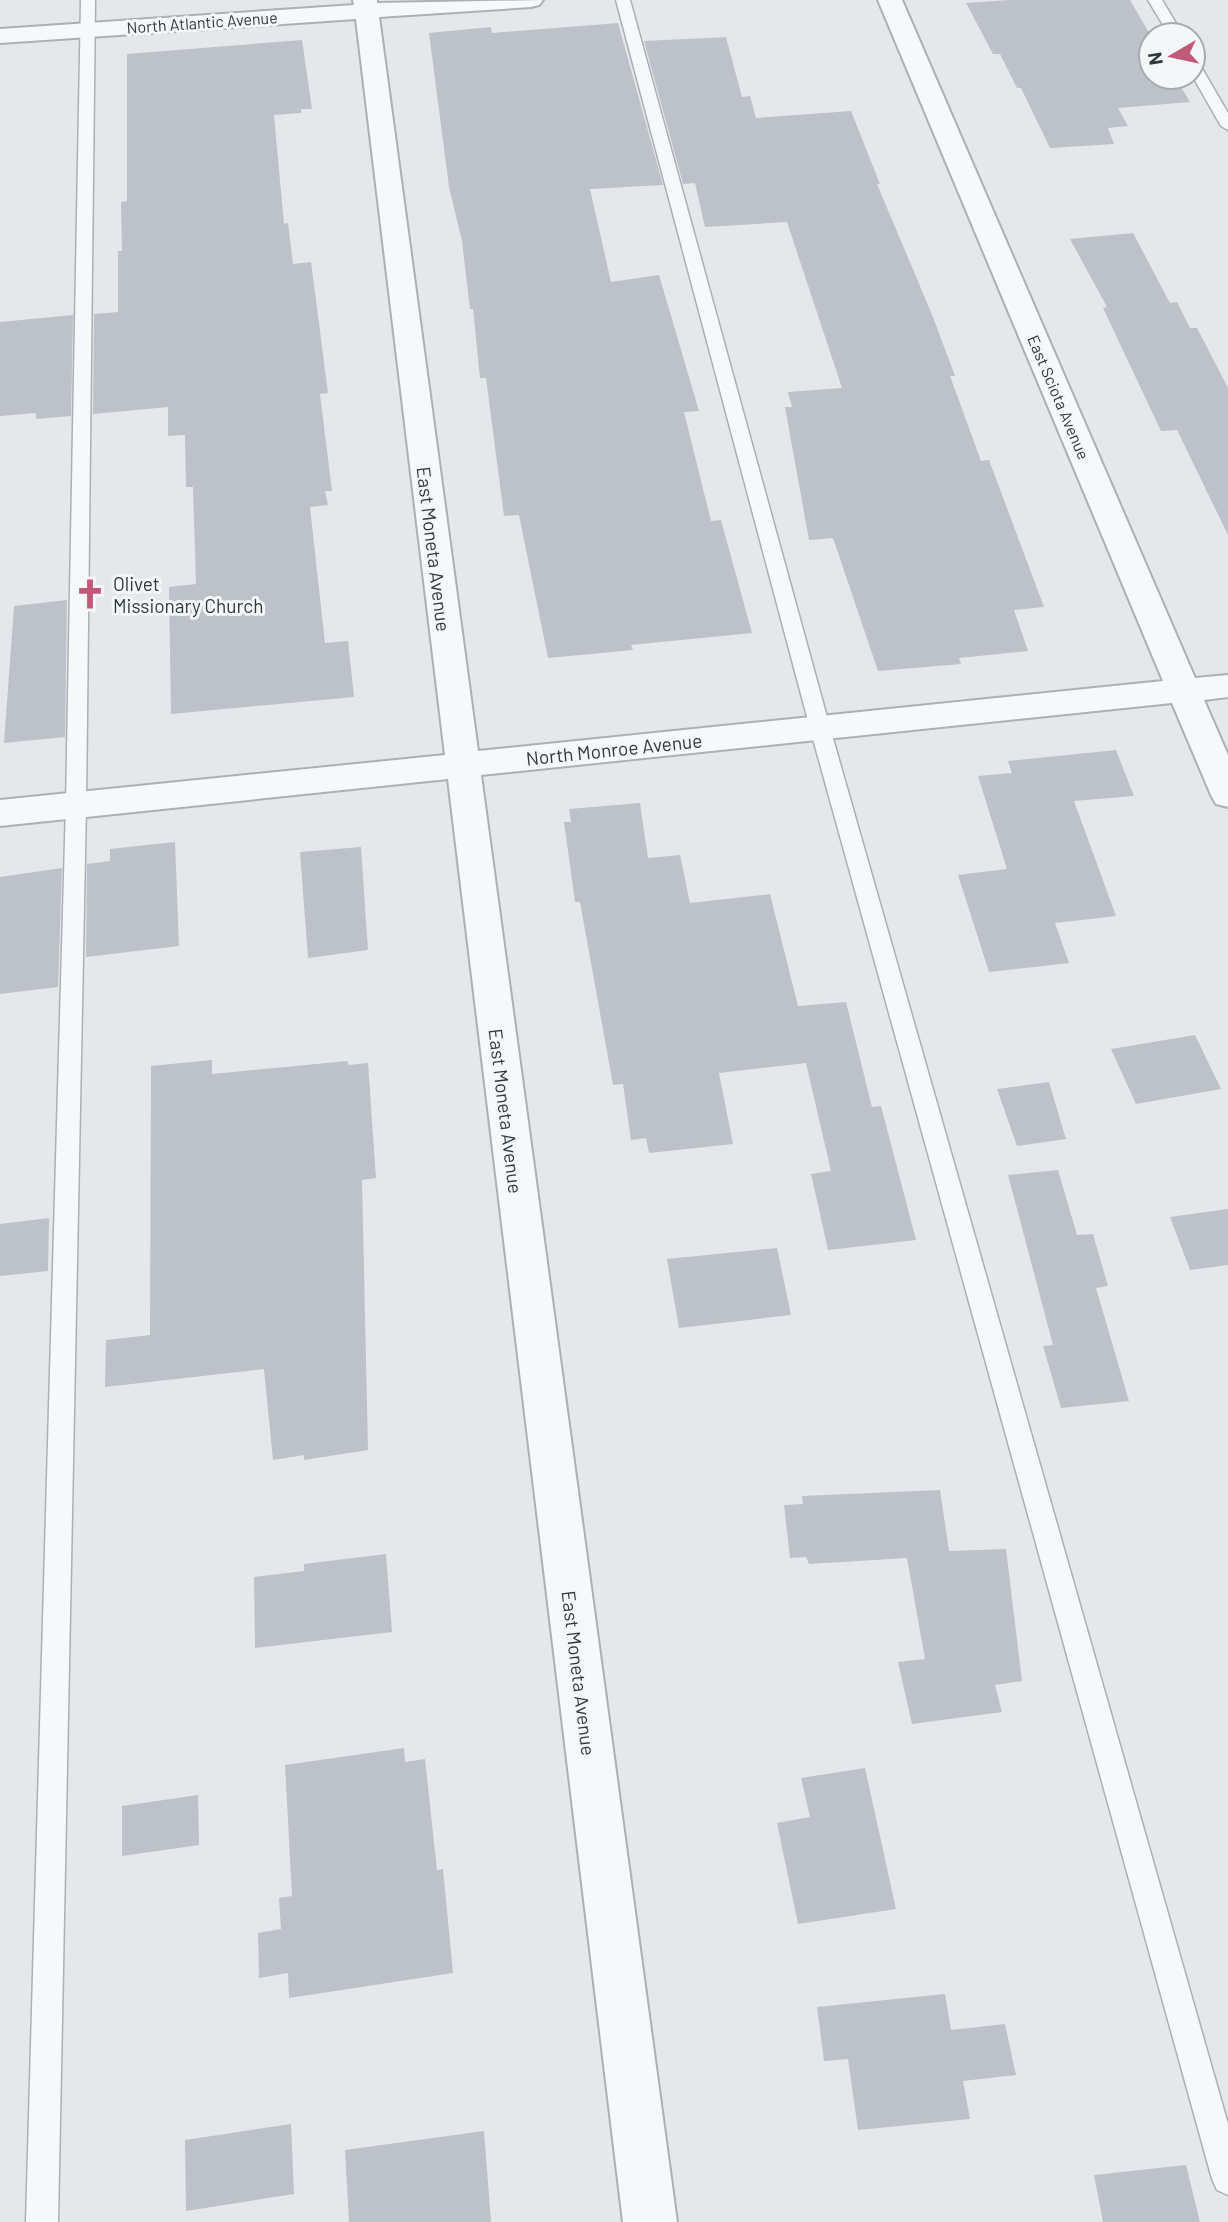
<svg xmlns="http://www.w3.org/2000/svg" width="1228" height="2222" viewBox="0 0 1228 2222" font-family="Barlow,sans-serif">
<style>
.building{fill:#bcc2c7}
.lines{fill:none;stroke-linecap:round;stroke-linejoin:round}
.lane-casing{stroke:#aab0b5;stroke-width:3}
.street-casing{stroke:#aab0b5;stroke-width:4}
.lane{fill:#f7f8fa;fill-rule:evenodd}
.street{fill:#f7f8fa;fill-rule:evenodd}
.labels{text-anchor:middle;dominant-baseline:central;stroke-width:6;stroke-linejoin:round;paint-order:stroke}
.far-street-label{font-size:16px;fill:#2e3842;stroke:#f4f7f8}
.street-label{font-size:19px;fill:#2e3842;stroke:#f4f7f8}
.poi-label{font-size:19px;fill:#2e3842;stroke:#f4f7f8;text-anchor:start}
</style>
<rect width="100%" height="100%" fill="#e5e8eb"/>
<!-- building -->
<path class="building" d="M1009,0H1130L1151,36V77H1175L1190,102L1118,108L1128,126L1108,128L1114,144L1050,148L1021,88H1017L1000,54H993L966,3Z
M618,23L663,185L590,189L611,282L659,275L699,411L684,412L711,521L721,520L752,633L631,645L633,650L548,658L519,515L504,516L486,378H480L473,309H470L462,241L449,187L429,33L491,27L492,33Z
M726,37L742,97L750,96L756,118L851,111L880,184H877L933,317L955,376H950L981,461L989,460L1044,607L1014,610L1028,651L959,658L961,664L878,671L833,538L809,540L785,407H792L788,392L842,388L787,222L705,227L695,183L683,184L644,41Z
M302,40L312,109H301V113L274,115L284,224L288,223L293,264L311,262L328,393L320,394L332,491H325L328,505L310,507L325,643L348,641L354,697L171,714L169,587L196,584L193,487H186L185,435L168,436V407L93,414L94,314L118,312V251H122L121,202L127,201V54Z
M1133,233L1170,303L1177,302L1190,328H1197L1228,388V535L1177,430L1161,431L1103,308L1107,307L1070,239Z
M73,315L71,416L36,419V413L0,416V322Z
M67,600L65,737L4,743L14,606Z
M1116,750L1134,796L1074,801L1116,916L1055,923L1069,963L989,972L958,875L1007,869L978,776L1012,773L1008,761Z
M640,803L648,858L680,855L690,903L770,894L798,1006L846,1002L872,1107L881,1106L916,1240L828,1250L811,1174L831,1171L806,1063L719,1073L733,1144L649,1153L646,1138L631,1140L623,1084L613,1085L580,902H575L564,822H571L569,809Z
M175,842L179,946L86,957L87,864L110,861V849Z
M361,847L368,950L308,958L300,852Z
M62,868L58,987L0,994V877Z
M1195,1035L1221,1089L1136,1104L1111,1049Z
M212,1060V1074L347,1061L349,1065L368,1063L376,1178L362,1180L368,1450L304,1460V1455L273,1460L264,1369L105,1387L106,1340L150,1335L151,1066Z
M1049,1082L1066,1139L1017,1146L997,1089Z
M1058,1170L1077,1235L1093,1234L1108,1286L1096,1288L1129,1401L1061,1408L1043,1346L1053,1345L1008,1175Z
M1228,1209V1265L1190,1270L1170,1217Z
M49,1218L48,1271L0,1276V1224Z
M777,1248L791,1315L679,1328L667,1259Z
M940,1490L949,1551L1006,1549L1022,1681L995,1685L1002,1712L912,1724L898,1662L925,1659L907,1558L809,1564L806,1557L790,1558L784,1505L803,1504L802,1496Z
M386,1554L392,1632L255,1648L254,1577L304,1571V1564Z
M404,1748L405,1762L425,1759L437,1870L443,1869L453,1973L289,1998L288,1973L259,1978L258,1933L281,1929L279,1898L292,1896L285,1765Z
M865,1768L896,1909L798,1924L777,1823L810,1817L801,1778Z
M198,1795L199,1845L122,1856V1806Z
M945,1994L951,2030L1005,2024L1016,2075L963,2081L970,2119L858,2130L848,2059L824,2061L817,2007Z
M291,2124L294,2194L186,2211L185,2140Z
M484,2131L491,2222H349L345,2150Z
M1186,2165L1200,2222H1103L1094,2175Z"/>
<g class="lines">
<!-- lane casing -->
<g class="lane-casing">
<path id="lane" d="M81,0H95L86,805L58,2222H26L66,805Z
M616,0H630L830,728L1228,2124V2195L1217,2190L1212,2179L810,728Z
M1148,0H1162L1183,35H1169Z
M1193,61L1200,65L1228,113V130L1221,126L1193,77Z"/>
</g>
<!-- street casing -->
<g class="street-casing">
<path id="street" d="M353,0H377V3L543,0L539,5L531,7L379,17L478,751L1163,681L878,0H902L1195,678L1228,675V697L1204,700L1228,755V807L1216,804L1211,795L1172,703L481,775L677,2222H623L448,779L0,826V800L445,755L356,19L0,43V29L354,5Z"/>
</g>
<!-- lane -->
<use href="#lane" class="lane"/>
<!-- street -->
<use href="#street" class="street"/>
</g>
<!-- icons -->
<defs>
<g id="church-bare" transform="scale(2.415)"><path d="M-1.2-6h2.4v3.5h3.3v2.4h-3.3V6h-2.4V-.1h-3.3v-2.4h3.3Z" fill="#c15979" stroke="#f4f7f8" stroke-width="2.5" paint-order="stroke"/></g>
</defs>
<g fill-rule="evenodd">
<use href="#church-bare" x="90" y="594"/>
</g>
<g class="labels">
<!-- far-street labels -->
<g class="far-street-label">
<text transform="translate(202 22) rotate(-4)">North Atlantic Avenue</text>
<text transform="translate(1059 397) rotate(67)">East Sciota Avenue</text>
</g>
<!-- street labels -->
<g class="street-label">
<text transform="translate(434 549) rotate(83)">East Moneta Avenue</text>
<text transform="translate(614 749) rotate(-6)">North Monroe Avenue</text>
<text transform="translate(506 1111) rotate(83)">East Moneta Avenue</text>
<text transform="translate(579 1673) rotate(83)">East Moneta Avenue</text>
</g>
<!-- poi labels -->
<g class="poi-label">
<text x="113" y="583">Olivet<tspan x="113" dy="22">Missionary Church</tspan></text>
</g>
</g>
<!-- north arrow -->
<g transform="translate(1172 56) rotate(261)"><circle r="33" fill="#f4f7f8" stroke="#a5abaf" stroke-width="2"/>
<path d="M0-5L12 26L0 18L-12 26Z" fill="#c15979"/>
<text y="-10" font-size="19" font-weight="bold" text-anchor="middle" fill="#2e3842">N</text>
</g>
</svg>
